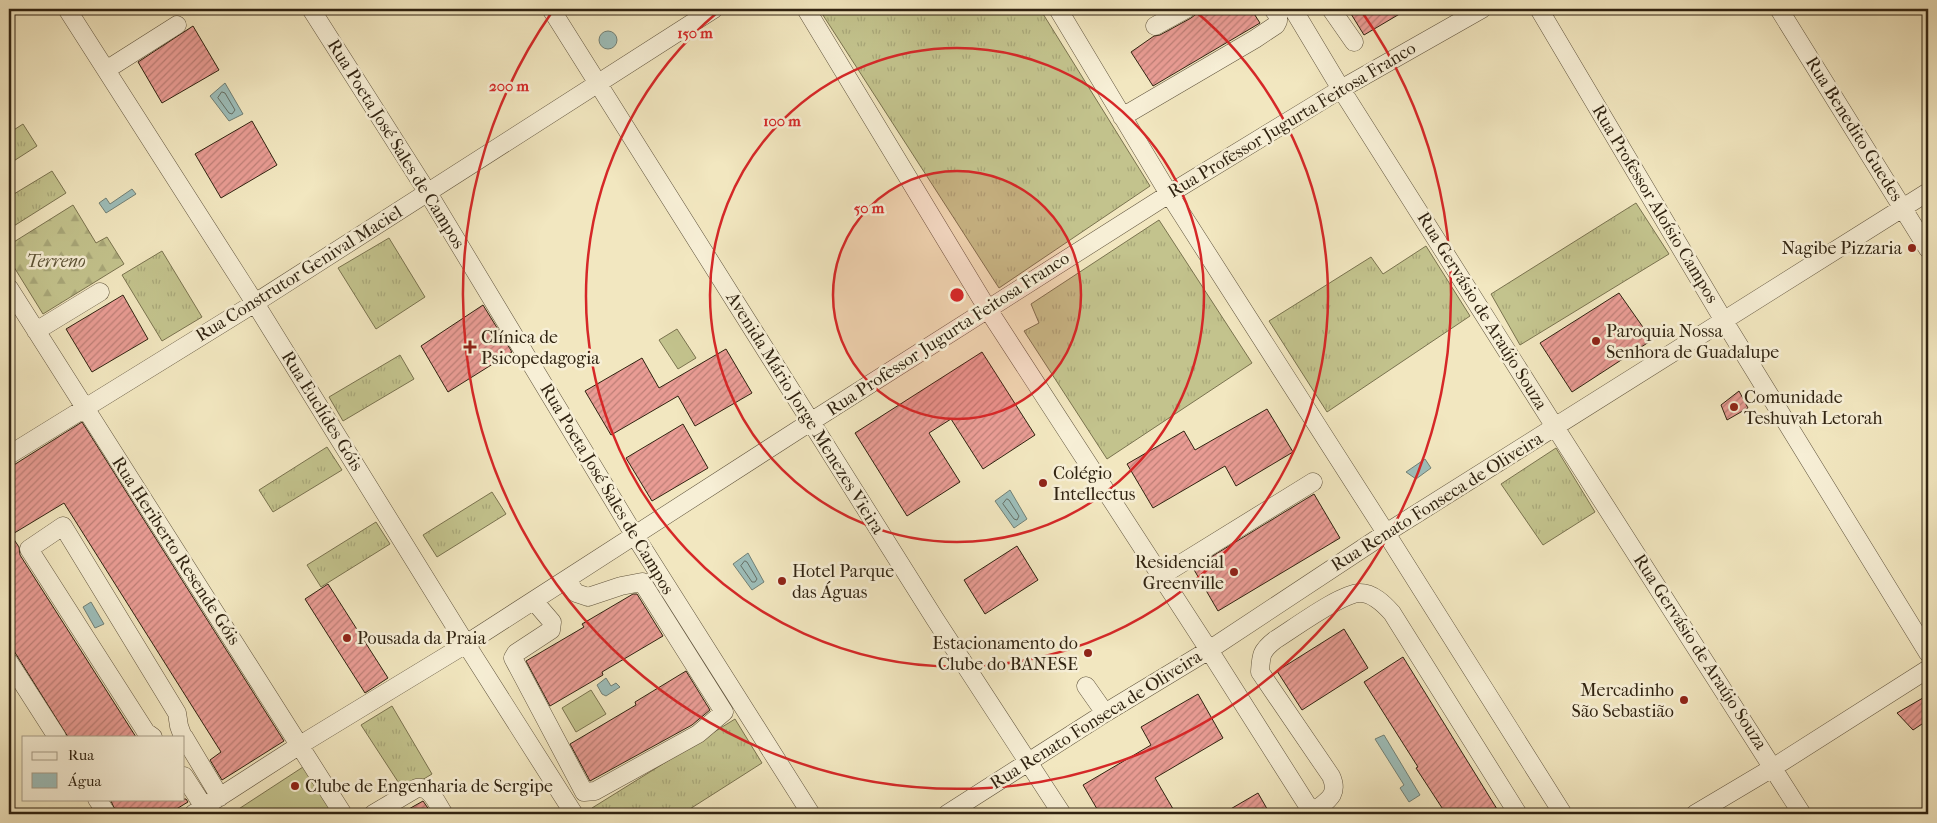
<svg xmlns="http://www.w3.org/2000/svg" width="1937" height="823" viewBox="0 0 1937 823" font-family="'IM FELL French Canon',serif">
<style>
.grass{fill:url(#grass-tufts);stroke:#7a734f}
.forest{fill:url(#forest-firs);stroke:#7a734f}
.garden{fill:#c3c38d;stroke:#7a734f}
.water{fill:#9dbeba;stroke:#718076}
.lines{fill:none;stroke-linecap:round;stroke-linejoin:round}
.shore{stroke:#667066;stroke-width:1}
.building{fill:url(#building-hatch);stroke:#302311}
.minor-casing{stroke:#60543d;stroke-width:19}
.minor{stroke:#f7efd6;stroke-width:18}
.ring{fill:none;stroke:#d62828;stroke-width:2.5}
.poi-dot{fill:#8f2418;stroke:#f7efd6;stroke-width:2}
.labels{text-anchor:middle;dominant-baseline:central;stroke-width:5;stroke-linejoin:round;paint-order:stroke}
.street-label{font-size:18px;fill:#302311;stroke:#f7efd6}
.poi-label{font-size:18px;fill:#302311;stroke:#f7efd6;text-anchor:start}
.park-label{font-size:18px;font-style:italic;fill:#5c5336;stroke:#f7efd6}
.centre{fill:#d62828;stroke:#f7efd6;stroke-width:2.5}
.ring-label{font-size:15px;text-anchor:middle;font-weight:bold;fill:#d62828;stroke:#f7efd6;stroke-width:5;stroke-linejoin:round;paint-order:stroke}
</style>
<defs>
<pattern id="grass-tufts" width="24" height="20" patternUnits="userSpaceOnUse" patternTransform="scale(1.25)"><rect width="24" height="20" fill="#c3c38d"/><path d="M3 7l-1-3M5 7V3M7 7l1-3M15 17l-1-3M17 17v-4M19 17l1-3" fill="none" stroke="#a8a779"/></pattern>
<pattern id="forest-firs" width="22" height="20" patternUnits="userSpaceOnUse" patternTransform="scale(1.25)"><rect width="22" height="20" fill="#c3c38d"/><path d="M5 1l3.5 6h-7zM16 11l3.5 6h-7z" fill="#a8a779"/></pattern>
<pattern id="building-hatch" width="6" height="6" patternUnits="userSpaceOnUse" patternTransform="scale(1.25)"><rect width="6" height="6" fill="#e99c94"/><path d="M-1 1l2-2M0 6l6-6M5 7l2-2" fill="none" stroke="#bd7f77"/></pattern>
</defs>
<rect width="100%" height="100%" fill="#f2e7c0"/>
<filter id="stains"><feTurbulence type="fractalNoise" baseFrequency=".004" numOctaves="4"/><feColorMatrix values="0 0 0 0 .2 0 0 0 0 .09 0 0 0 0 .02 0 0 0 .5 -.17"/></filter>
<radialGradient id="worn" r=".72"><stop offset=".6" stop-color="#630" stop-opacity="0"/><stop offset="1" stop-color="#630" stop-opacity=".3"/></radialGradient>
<!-- grass -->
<path class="grass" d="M819,9H1040L1150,186L999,288Z
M23,124L37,146L9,164V133Z
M52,171L66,193L9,229V197Z
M1636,203L1669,254L1520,345L1491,294Z
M1159,220L1252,363L1107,459L1024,331L1039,323L1031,304Z
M389,238L425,297L376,329L338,268Z
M1426,246L1470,316L1327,412L1269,321L1371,257L1383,274Z
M162,251L202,317L162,341L122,275Z
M400,355L414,379L343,421L329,397Z
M327,447L342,470L273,512L259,490Z
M1556,448L1595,512L1543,545L1501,484Z
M492,492L506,514L437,557L423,535Z
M376,522L390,544L321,587L307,565Z
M392,706L432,774L404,791L361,725Z
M735,719L762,763L682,814H596L592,808Z"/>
<!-- forest -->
<path class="forest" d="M73,205L96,243L107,237L124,264L43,314L9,259V245Z"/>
<!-- garden -->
<path class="garden" d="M677,329L696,358L678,369L659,340Z
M591,690L606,714L576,732L562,708Z
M303,767L334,814H231Z"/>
<!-- water -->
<path class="water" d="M599 40a9 9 0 1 1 18 0a9 9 0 1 1-18 0Z
M225,83L243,114L229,121L210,96Z
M132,189L136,194L106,213L99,203L106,198L110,204Z
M1425,459L1431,468L1416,479L1406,472Z
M1010,490L1027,519L1014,528L995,501Z
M748,553L764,582L752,590L733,564Z
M91,602L104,624L95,628L83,607Z
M606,678L611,686L616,683L620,687L606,696L602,694L597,685Z
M1384,735L1420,795L1409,802L1400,788L1404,785L1375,739Z"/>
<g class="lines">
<!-- shore -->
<path class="shore" d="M222,92L225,93L235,110L232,114L229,113L218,98Z
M1007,499L1009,500L1019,516L1017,520L1014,519L1003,504Z
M745,561L747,562L757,579L755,582H752L741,566Z"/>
</g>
<!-- building -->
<path class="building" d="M1203,9H1251L1260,23L1153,86L1131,52L1154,36L1160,35L1191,18Z
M1348,9H1408L1364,35Z
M193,26L219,70L162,103L138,62Z
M252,121L277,165L221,198L195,154Z
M1619,293L1652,340L1572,392L1540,343Z
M123,295L148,339L92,372L66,329Z
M483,305L512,352L448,392L421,346Z
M726,349L752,393L695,426L678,396L611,435L585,391L642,358L659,388Z
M982,352L1035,435L983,469L951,419L929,433L960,482L907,516L855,433Z
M1739,391L1748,408L1727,420L1721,405Z
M1267,409L1293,452L1236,486L1225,466L1153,508L1127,464L1184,431L1195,450Z
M82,422L284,741L222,780L210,760L221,752L64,503L11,535L19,547L20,555L136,737H68L9,643V468Z
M683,424L708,468L652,501L626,458Z
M1314,494L1340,538L1218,611L1193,568Z
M1017,546L1038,580L985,614L964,580Z
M328,584L388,678L365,693L305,599Z
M633,594H637L663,636L602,672L603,675L550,706L526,661L584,627L582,624Z
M1344,629L1368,668L1302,710L1277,671Z
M1403,657L1497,809L1489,814H1446L1416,768L1418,767L1364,682Z
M686,671L710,710L692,725L590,781L570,744L636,705L635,702Z
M1198,694L1223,738L1155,778L1176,814H1100L1083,785L1151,745L1141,727Z
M1928,695V720L1913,730L1897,713Z
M1258,793L1270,814H1222Z
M110,799H186L188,802L168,814H117Z
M423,801L432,814H400Z"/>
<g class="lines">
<!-- minor casing -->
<g class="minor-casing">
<path id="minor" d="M67,9L255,303L466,644L574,814
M311,9L428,193L635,536L811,814
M551,9L935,619L1062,814
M806,9L987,308L1209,650L1313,814
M1058,9L1169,194L1386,533L1563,814
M1293,9L1341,89L1555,427L1802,814
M1331,9L1354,42
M1539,9L1724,321L1928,653
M1779,9L1928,249
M1155,26L1186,9
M106,70L177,25
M1122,117L1255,39L1276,25L1278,21V16L1273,9
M9,288L343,814
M36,331L100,292
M9,455L255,303L714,9
M1161,576L1313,482
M534,601L552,622L551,630L516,653L513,658L584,792L595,791L698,734L724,712L642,582L621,586L588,597L576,593L566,580
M9,662L57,737
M1086,686L1105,713
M153,737L146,732L29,549L63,526L177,713L179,726L183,737
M184,737L220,797
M184,776L204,807
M97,799L107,814
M1312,813C1326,801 1340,796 1331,776L1260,672C1261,655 1261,651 1275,640C1293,629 1341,593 1360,593C1373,593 1384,604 1392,613L1518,814
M193,814L300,745L466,644L801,428L1169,194L1341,89L1482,9
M373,814L417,788C431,786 437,804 444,814
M947,814L1105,713L1209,650L1386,533L1928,192
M1695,814L1774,767L1928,669"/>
</g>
<!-- minor -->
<use href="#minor" class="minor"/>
</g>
<!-- distance rings -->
<circle cx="957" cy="295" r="124" fill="#d62828" fill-opacity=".12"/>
<g class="ring">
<circle cx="957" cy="295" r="124"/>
<circle cx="957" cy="295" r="247"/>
<path d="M1195 11A371 371 0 1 1 719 11"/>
<path d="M1362 12A494 494 0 1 1 552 12"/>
</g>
<!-- markers -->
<g class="poi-dot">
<circle cx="1912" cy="248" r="5"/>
<circle cx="1596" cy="341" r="5"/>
<path d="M467.5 339.5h5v5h5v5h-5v5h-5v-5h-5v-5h5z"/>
<circle cx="1734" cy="407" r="5"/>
<circle cx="1043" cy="483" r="5"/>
<circle cx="1234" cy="572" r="5"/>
<circle cx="782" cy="581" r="5"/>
<circle cx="347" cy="638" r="5"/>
<circle cx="1088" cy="653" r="5"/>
<circle cx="1684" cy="700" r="5"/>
<circle cx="295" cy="786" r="5"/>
</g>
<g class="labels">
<!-- street labels -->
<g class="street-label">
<text transform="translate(1292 120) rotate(-31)">Rua Professor Jugurta Feitosa Franco</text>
<text transform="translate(1854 129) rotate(58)">Rua Benedito Guedes</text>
<text transform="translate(396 144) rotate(58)">Rua Poeta José Sales de Campos</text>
<text transform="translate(1655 204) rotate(59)">Rua Professor Aloísio Campos</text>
<text transform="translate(299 274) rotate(-32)">Rua Construtor Genival Maciel</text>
<text transform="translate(1482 311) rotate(58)">Rua Gervásio de Araújo Souza</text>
<text transform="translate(948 334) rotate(-33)">Rua Professor Jugurta Feitosa Franco</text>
<text transform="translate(322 411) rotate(58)">Rua Euclídes Góis</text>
<text transform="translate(805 413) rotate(58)">Avenida Mário Jorge Menezes Vieira</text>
<text transform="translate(607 489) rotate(59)">Rua Poeta José Sales de Campos</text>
<text transform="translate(1437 502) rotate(-32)">Rua Renato Fonseca de Oliveira</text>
<text transform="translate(176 551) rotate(57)">Rua Heriberto Resende Góis</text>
<text transform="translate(1700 652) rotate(57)">Rua Gervásio de Araújo Souza</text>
<text transform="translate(1096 720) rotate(-32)">Rua Renato Fonseca de Oliveira</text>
</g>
<!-- poi labels -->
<g class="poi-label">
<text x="1902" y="248" text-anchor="end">Nagibe Pizzaria</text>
<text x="1606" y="331">Paroquia Nossa<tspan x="1606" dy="21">Senhora de Guadalupe</tspan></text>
<text x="481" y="337">Clínica de<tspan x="481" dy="21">Psicopedagogia</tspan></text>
<text x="1744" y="397">Comunidade<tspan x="1744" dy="21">Teshuvah Letorah</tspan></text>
<text x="1053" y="473">Colégio<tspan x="1053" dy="21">Intellectus</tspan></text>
<text x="1224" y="562" text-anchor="end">Residencial<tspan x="1224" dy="21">Greenville</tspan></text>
<text x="792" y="571">Hotel Parque<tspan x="792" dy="21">das Águas</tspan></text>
<text x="357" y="638">Pousada da Praia</text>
<text x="1078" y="643" text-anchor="end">Estacionamento do<tspan x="1078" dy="21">Clube do BANESE</tspan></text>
<text x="1674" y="690" text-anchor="end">Mercadinho<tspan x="1674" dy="21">São Sebastião</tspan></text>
<text x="305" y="786">Clube de Engenharia de Sergipe</text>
</g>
<!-- park labels -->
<g class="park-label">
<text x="56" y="261">Terreno</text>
</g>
</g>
<circle cx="957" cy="295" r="8" class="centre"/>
<g class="ring-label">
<text x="695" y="38">150 m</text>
<text x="509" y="91">200 m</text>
<text x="782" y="126">100 m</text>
<text x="869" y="213">50 m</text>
</g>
<!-- margin -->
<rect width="1937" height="823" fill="none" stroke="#f2e7c0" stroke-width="30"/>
<rect x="10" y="10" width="1917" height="803" fill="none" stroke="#302311" stroke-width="2.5"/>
<rect x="15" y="15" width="1907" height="793" fill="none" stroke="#302311"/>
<!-- legend -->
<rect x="22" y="736" width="162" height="65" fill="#f7efd6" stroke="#a79d87"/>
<rect x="32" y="752" width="25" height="8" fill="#f7efd6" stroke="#a79d87"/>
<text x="68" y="760" font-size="15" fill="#302311">Rua</text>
<rect x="32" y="773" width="25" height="15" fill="#9dbeba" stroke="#a79d87"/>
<text x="68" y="786" font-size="15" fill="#302311">Água</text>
<rect width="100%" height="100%" filter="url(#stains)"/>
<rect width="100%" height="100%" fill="url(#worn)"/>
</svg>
